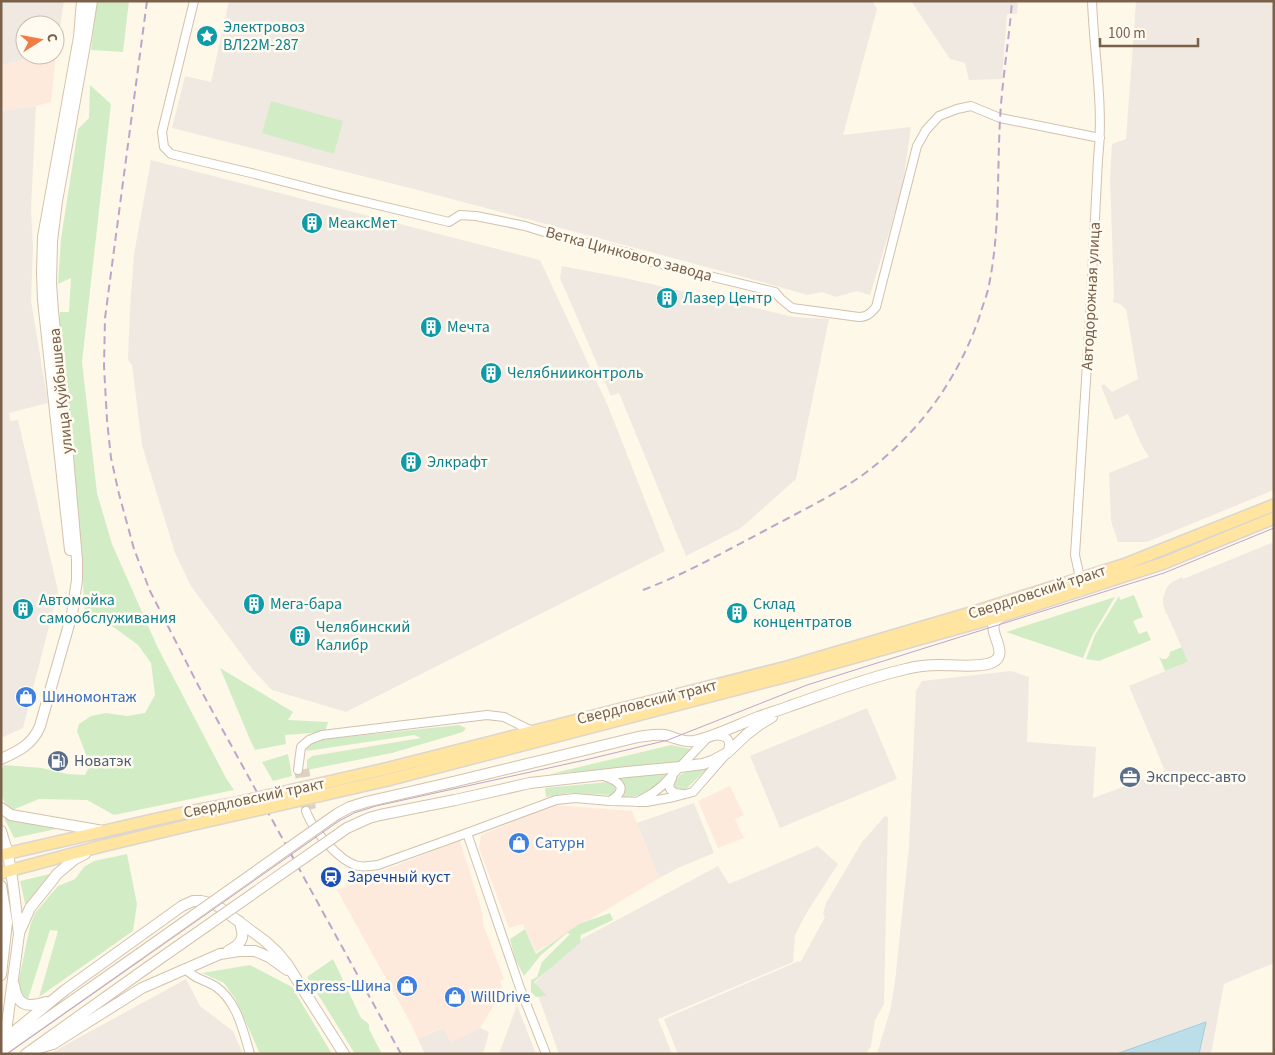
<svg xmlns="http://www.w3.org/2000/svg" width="1275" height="1055" viewBox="0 0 1275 1055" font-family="'Source Sans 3',sans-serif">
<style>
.commercial{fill:#feeadd}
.industrial{fill:#efe9e2}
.green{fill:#d2edc6}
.water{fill:#bcdee9;stroke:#a1cddc}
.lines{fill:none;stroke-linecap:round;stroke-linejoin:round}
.minor-tunnel{stroke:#ddd2c1;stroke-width:8;stroke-dasharray:8 4;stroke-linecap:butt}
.minor-casing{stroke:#d2c1ad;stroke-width:10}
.secondary-casing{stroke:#d5c2ab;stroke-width:12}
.primary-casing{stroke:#ddd6d0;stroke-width:14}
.minor{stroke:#fff;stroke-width:8}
.secondary{stroke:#fff;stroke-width:10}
.primary{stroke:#ffe59f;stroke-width:11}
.tram{stroke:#bda5ca;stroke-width:1}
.rail{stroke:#bda5ca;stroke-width:2;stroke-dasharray:8 5;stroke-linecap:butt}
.secondary-bridge-casing{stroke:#d5c2ab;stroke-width:12;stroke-linecap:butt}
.primary-bridge-casing{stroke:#ddd6d0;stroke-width:14;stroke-linecap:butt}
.secondary-bridge{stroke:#fff;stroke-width:10}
.primary-bridge{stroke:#ffe59f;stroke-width:11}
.labels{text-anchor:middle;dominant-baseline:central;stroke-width:5;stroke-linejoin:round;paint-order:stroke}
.culture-label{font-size:16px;fill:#0d838f;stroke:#fffbf1;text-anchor:start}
.street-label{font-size:16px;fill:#7b604a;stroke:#fffbf1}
.shop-label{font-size:16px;fill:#366cbe;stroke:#fffbf1;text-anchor:start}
.service-label{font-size:16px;fill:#4e5e75;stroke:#fffbf1;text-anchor:start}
.transit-label{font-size:16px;fill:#164399;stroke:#fffbf1;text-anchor:start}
</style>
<rect width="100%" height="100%" fill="#fef8e9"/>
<!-- commercial -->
<path class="commercial" d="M55,53H56L51,102L36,106L1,111V65L47,55H55Z
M730,786L744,815L735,819L744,838L718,848L698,801Z
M554,805L632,811L659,878L536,952L523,924L509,928L479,848L481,835Z
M460,840L483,915V924L504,979L500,981L503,990L480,1028L451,1044L442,1028L418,1039L410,1022L337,890L382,871Z"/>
<!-- industrial -->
<path class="industrial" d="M1,1H64L56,53H55V25H25V55H47L1,65Z
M229,1H872L877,9L843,135L911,127L902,190L870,295L857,291L836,297L822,292L808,295L744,277L414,189L172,128L185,76L211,82Z
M911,1H1018L1017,14H1007L1002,79L969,80L965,63L950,59Z
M1136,1H1274V490L1147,542H1118L1111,521L1109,473L1149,457L1142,446L1128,414L1115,420L1101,386L1104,384L1112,392L1138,379L1126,309L1120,304L1113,302L1114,296L1110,178L1112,144L1126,139Z
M36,106L31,210L33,246L31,301L48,403L9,413L10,421L18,420L58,591L23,728L1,738V111Z
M151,160L540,260L608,406L665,551L346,712L272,690L253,670L191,586L175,553L142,445L132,365L128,360L130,308L134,254Z
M562,266L625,278L794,317L829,319L796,479L741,528L686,556L619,393L611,396L560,278Z
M1274,542V963L1224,984L1211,1054H877L890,1011L895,982L909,846L916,691L922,681L1011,671L1029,677L1027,742L1096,747L1093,798L1165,771L1129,686L1188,662L1167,614H1166L1163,604V598L1167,587L1172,582L1182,577L1183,579Z
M867,708L897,779L780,828L750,756Z
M694,803L714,853L678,868L659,878L637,823Z
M885,816L888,817L884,1004L875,1020L871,1046L866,1054H678L664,1019L799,961L800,963L825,917L823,914L826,903L862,842Z
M818,846L838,864L807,912L795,935L793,962L658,1019L672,1054H559L534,984L574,943L718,866L729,884Z
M186,979L200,1006L233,1031L243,1054H49Z
M517,1005L527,1031L536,1054H499Z
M443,1028L451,1043L480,1028L489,1032L483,1054H425L418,1039Z"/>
<!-- green -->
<path class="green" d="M97,1H129L123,52L91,50Z
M90,85L111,104L82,362L97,493L112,544L157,646L226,778L234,790L114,815L87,800L39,799L10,811L1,796V771L4,765L42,768L67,774L85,775L90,765L77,731L79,724L91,716L106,713L127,716L145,713L155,695L151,663L138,645L115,628L85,612L67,387L57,335L60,312H69L71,278L58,284L61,239L78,129L89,118Z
M271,101L343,121L334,154L262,133Z
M1134,595L1143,617L1133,621L1139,634L1147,631L1151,640L1099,661L1086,659L1095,635L1119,596L1120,600Z
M1115,597L1092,636L1083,658L1006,632Z
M1182,647L1188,662L1165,671L1159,656L1162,659H1166L1169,656L1170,652Z
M220,668L293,712L288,720L328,722L325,732L285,735L286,744L255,750L251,742Z
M459,725L466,728L463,732L392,753L307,770V760L312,756L421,738L414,735L307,751L306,747L317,740Z
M671,745L691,749L678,763L550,774Z
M288,754L292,776L273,781L262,762Z
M708,768L686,789L676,791L672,786C678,770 694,770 708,768Z
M670,773C655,790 645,797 622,797C625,790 625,783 618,778Z
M608,782C614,783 617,787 615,793L611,795L569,793L546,797L545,788Z
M4,818L56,829L14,838Z
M127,854L137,904L133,931L39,997L58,931L50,930L28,999L22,996L18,984L30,926L35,913L58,886L75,879L84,867L94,861Z
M54,873L26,908L20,881Z
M610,913L613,920L581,935L580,943L534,982L547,996L536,997L531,992V980L537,977L542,962L570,934L567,933L541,955L524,976L515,959L510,939L525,929L536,954L579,924Z
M333,959L361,1018L369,1024V1029L382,1054H355L307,977Z
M250,965L292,987L332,1054H260L236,1000L224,983L202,973Z"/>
<!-- water -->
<path class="water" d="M1206,1022L1199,1054H1119V1053Z"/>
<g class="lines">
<!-- minor-tunnel -->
<path class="minor-tunnel" d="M305,769L312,809
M298,770L306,811"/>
<!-- minor casing -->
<g class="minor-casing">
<path id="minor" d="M194,1L162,132L164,147L171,154L255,174L340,196L449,222L460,215L476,216L525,226L557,236L628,253L648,261L775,292L781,299L792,308L859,317C867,317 871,313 876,307L917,146L926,130L939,116L957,109L971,106L1000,118L1100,138
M1080,578L1075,555L1090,316L1098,159C1104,106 1094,54 1092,1
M298,770L301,747L309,740L322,735L487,715L504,717L532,731
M603,776C620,781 629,789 610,801
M672,778C666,789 671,793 682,794
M306,811C308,816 310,821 313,825C321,838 340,860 355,865C362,868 370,866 378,865L467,833L556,800L575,798L610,801L646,802L674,797L693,792L727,753C734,737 723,734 709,736L663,785L653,793L637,802
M467,833L520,988L546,1054
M185,969C189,972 193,976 198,978C204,981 210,983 215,986C237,1001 243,1030 250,1054"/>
</g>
<!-- secondary casing -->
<g class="secondary-casing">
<path id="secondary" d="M70,550L43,300L42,273L43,237L79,37L82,1
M1,759C19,751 33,744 40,726L72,614L77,580V560L64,410L53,312L51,283L52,241L57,201L86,39L92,1
M453,782L638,737C647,736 655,734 664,735C675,737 683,743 694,741C716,736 737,725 758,717C769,713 780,710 790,706C828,693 866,678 906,669C917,666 928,665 940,665C953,665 982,668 993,662C1009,654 990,635 994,624C995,621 998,618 1001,616
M455,800L530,783L627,772L680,767L703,764L712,761L727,753L747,734L759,725L772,717
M1,808L11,815L103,831
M1,831L8,854L13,884L19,934L3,1054
M1,886L7,922L1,975
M19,933L30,908L51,882L57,874L75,859L85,854
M228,951C244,943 245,936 239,921
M14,985C17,1006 27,1008 46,1002
M1,1044L5,1039L65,990L182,906L193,901H201L215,904L265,941L278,953L287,964L344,1054
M32,1050L53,1044L142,988L220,954L239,951H255L269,957L287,970
M1,1051L139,954
M26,1054L148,967"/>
</g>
<!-- primary casing -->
<g class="primary-casing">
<path id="primary" d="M385,769L787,667L977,611L1123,565L1274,505
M388,780L795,674L1001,616L1164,563L1274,518
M1,855L183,813
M1,873L98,847L186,826"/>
</g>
<!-- minor -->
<use href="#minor" class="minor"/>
<!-- secondary -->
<use href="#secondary" class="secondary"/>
<!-- primary -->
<use href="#primary" class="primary"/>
<!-- tram -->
<path class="tram" d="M7,1054L339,821L354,813L376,806L585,760L668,740L807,685L1164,573L1274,528"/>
<!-- rail -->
<path class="rail" d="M147,1L105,318L104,366L107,420L111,458L119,494L134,549L150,591L198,685L401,1054
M643,590C685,574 724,552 764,531C797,513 833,496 864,474C918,434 957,381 979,318C982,307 987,296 989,285C1000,231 997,175 1000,120C1002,80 1009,41 1012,1"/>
<!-- secondary-bridge casing -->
<g class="secondary-bridge-casing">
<path id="secondary-bridge" d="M139,954L337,814L350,807L366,802L453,782
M148,967L347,828L369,818L380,815L455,800"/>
</g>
<!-- primary-bridge casing -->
<g class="primary-bridge-casing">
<path id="primary-bridge" d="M183,813L232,804L385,769
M186,826L388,780"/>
</g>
<!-- secondary-bridge -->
<use href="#secondary-bridge" class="secondary-bridge"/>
<!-- primary-bridge -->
<use href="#primary-bridge" class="primary-bridge"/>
</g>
<!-- icons -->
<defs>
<g id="sight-disc" transform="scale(1.125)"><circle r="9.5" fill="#0f9aa8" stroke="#fffbf1"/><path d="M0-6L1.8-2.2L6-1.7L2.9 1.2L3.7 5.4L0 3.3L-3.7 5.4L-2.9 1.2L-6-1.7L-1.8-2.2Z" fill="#fff"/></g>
<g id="building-disc" transform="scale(1.125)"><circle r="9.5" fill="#0f9aa8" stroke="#fffbf1"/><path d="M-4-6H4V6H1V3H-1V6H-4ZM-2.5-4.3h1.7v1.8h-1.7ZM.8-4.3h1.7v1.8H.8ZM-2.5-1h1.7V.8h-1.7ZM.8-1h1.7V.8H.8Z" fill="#fff"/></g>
<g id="shop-disc" transform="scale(1.125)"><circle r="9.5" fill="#3f7fe0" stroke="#fffbf1"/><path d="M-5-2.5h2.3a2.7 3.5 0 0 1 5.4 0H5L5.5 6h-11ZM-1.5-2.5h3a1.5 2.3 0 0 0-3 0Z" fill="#fff"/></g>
<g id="fuel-disc" transform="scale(1.125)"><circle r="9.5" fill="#5c6f8a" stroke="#fffbf1"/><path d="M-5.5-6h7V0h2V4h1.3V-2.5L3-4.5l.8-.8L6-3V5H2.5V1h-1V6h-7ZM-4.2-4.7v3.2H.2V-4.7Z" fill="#fff"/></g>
<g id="office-disc" transform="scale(1.125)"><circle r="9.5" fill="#5c6f8a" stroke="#fffbf1"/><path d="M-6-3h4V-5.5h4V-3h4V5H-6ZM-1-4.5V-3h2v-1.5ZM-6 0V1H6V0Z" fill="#fff"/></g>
<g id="station-disc" transform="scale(1.125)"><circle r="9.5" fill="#1a4fb4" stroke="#fffbf1"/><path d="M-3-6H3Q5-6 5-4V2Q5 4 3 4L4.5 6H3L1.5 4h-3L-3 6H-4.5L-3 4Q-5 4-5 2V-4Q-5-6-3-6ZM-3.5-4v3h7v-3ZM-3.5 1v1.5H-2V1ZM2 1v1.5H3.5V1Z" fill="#fff"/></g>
</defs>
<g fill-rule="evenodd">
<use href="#sight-disc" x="207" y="36"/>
<use href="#building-disc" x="312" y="223"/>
<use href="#building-disc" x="667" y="298"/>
<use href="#building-disc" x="431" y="327"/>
<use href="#building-disc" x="491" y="373"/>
<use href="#building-disc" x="411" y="462"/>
<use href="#building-disc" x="254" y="604"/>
<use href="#building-disc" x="23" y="609"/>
<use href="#building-disc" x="737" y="613"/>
<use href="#building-disc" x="300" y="636"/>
<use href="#shop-disc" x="26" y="697"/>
<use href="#fuel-disc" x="58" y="761"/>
<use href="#office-disc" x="1130" y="777"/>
<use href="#shop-disc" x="519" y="843"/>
<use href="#station-disc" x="331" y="877"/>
<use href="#shop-disc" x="407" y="986"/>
<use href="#shop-disc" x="455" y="997"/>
</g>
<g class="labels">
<!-- culture labels -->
<g class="culture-label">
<text x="223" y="27">Электровоз<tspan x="223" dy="18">ВЛ22М-287</tspan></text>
<text x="328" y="223">МеаксМет</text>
<text x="683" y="298">Лазер Центр</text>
<text x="447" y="327">Мечта</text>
<text x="507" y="373">Челябнииконтроль</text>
<text x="427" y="462">Элкрафт</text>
<text x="39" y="600">Автомойка<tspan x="39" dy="18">самообслуживания</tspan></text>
<text x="270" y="604">Мега-бара</text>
<text x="753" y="604">Склад<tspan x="753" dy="18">концентратов</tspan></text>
<text x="316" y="627">Челябинский<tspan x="316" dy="18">Калибр</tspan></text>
</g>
<!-- street labels -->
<g class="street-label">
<text transform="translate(629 254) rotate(15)">Ветка Цинкового завода</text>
<text transform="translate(1091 296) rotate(-87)">Автодорожная улица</text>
<text transform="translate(61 391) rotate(-96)">улица Куйбышева</text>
<text transform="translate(1037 592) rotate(-18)">Свердловский тракт</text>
<text transform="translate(647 702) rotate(-14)">Свердловский тракт</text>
<text transform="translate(254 798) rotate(-12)">Свердловский тракт</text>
</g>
<!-- shop labels -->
<g class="shop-label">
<text x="42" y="697">Шиномонтаж</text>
<text x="535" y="843">Сатурн</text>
<text x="391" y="986" text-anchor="end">Express-Шина</text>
<text x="471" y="997">WillDrive</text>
</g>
<!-- service labels -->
<g class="service-label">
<text x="74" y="761">Новатэк</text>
<text x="1146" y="777">Экспресс-авто</text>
</g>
<!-- transit labels -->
<g class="transit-label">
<text x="347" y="877">Заречный куст</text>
</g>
</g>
<!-- border -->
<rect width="1275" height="1055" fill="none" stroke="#7b604a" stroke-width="5"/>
<!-- north arrow -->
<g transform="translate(40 40) rotate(79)"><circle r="24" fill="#fffbf1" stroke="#cabdae"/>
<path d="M0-4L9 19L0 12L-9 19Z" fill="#ee7d48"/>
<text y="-8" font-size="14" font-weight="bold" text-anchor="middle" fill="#7b604a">С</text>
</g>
<!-- scale -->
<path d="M1100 38v8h98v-8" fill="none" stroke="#7b604a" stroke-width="2.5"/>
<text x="1108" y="38" font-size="15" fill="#7b604a" stroke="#fffbf1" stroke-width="4" paint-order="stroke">100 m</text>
</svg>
